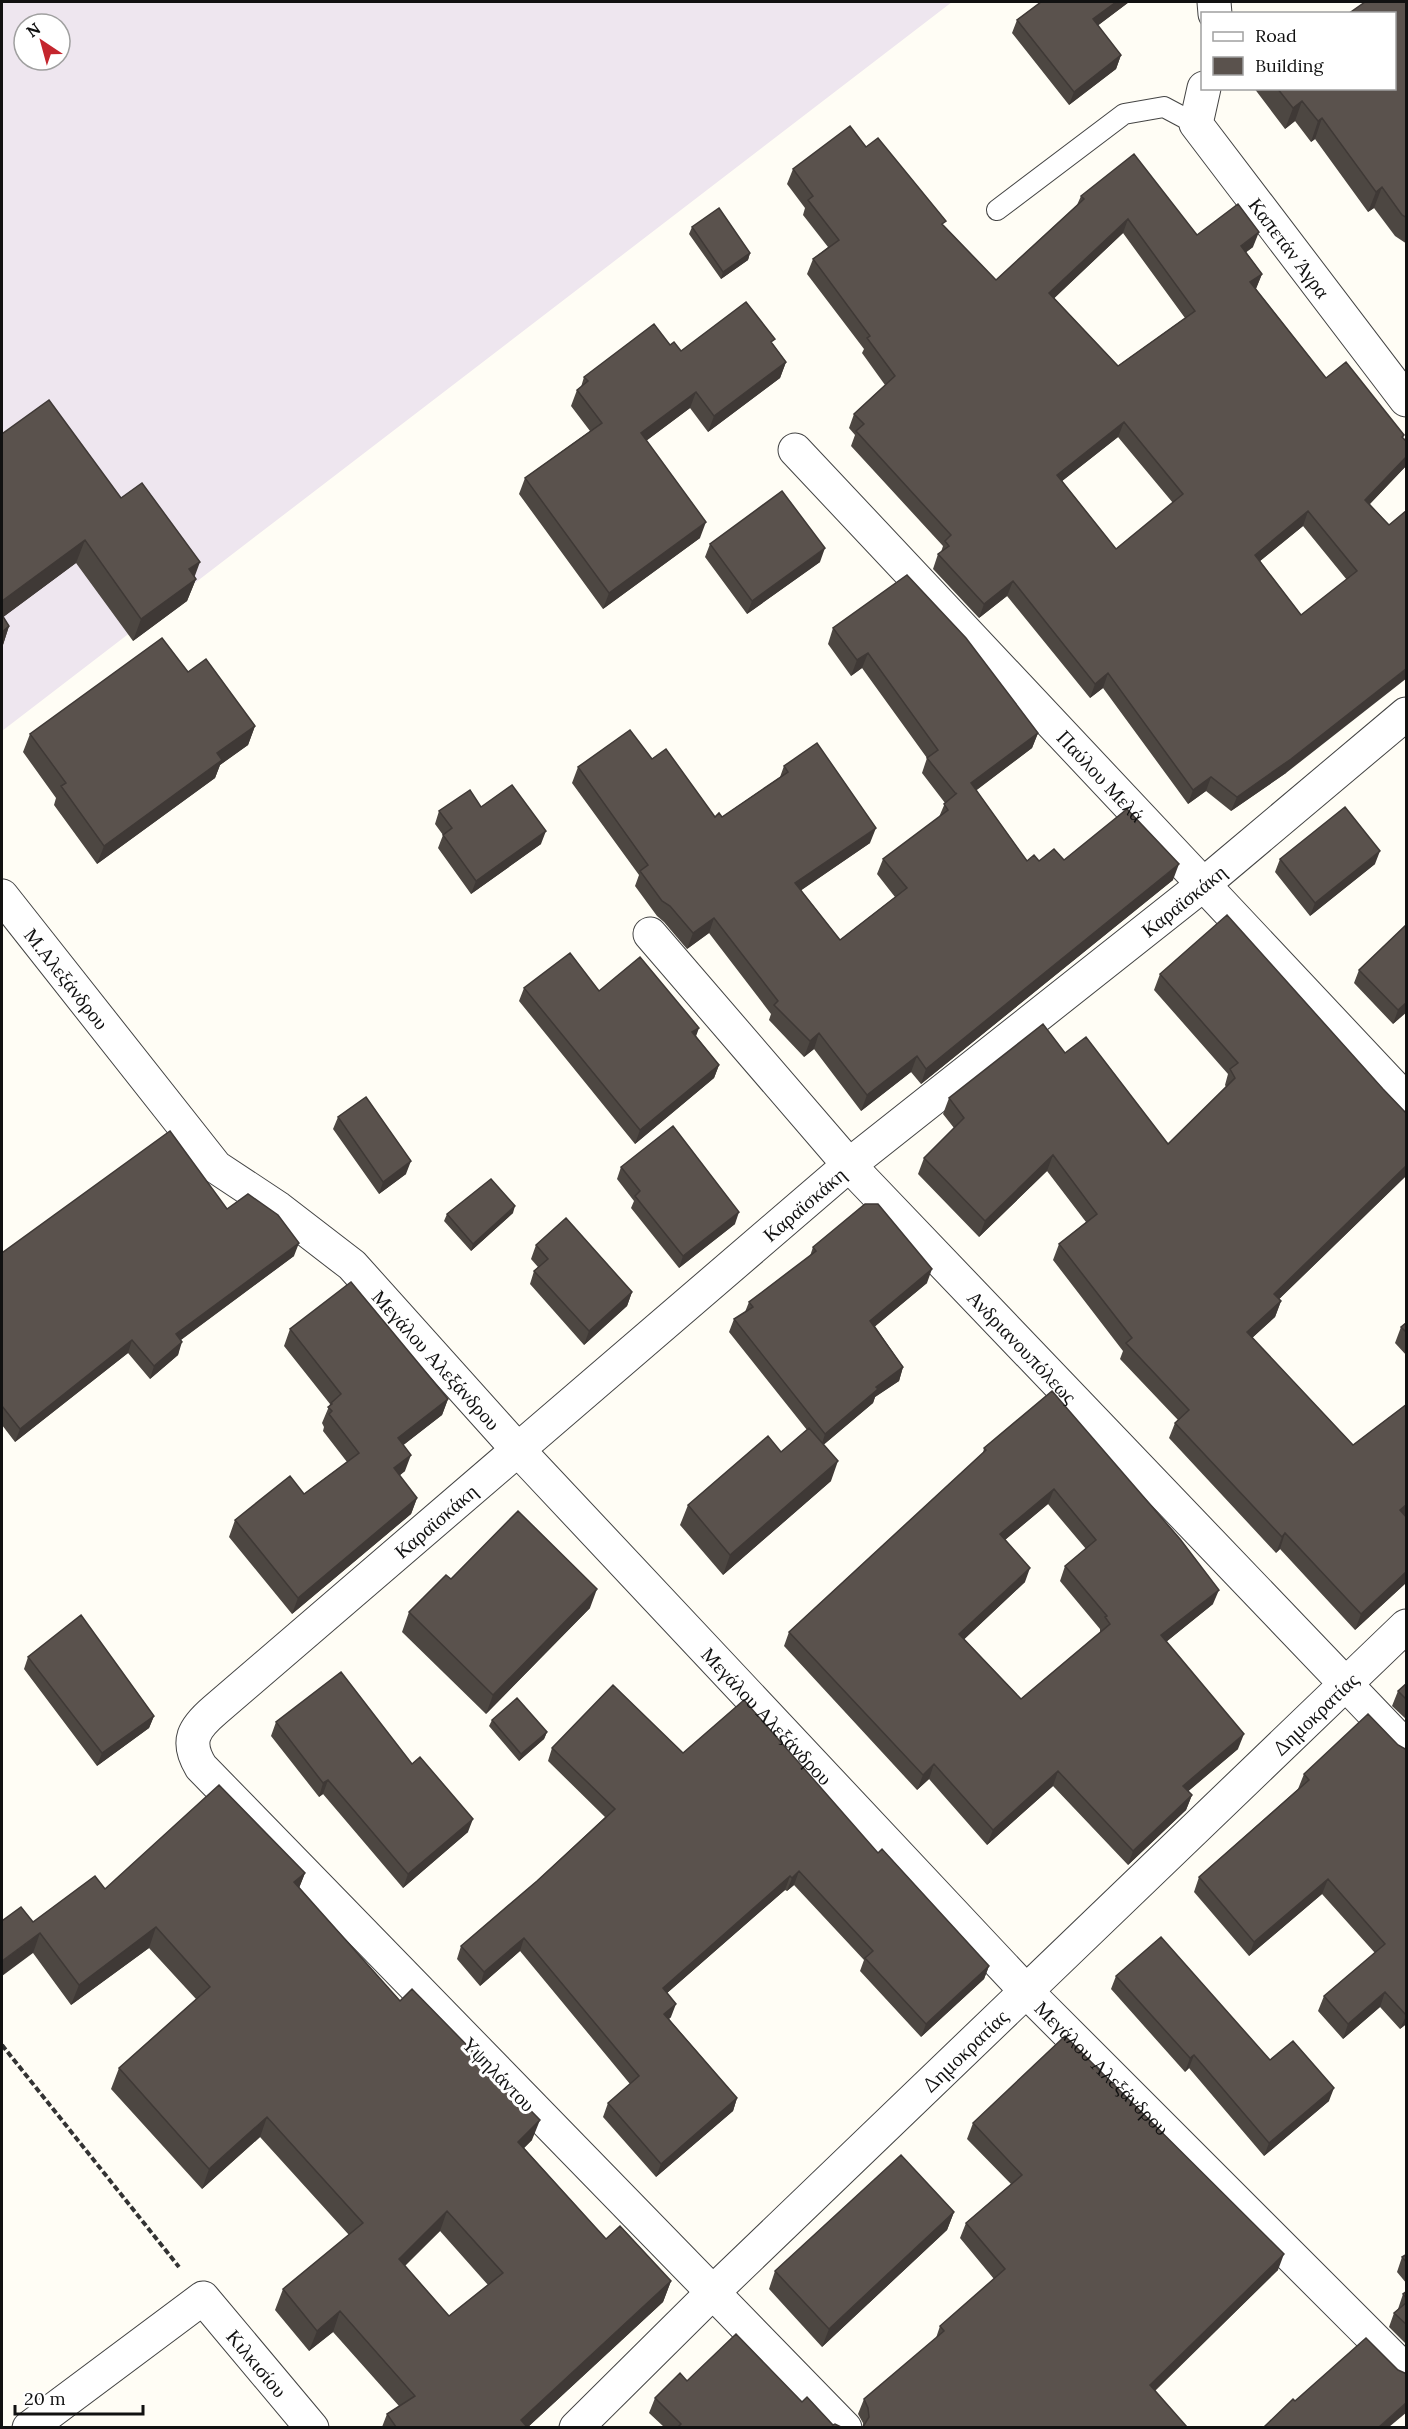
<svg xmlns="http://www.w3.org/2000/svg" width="1408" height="2429" viewBox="0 0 1408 2429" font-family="Lora,serif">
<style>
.industrial{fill:#eee6ef;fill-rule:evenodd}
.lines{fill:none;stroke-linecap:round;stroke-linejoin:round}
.service-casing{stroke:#444;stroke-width:22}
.minor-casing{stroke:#444;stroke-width:35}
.path{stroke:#333;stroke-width:4;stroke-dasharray:6 3;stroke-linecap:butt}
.service{stroke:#fff;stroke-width:20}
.minor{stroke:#fff;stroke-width:33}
.wall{fill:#4d4742;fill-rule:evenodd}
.shaded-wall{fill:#3f3936}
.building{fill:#5a524d;stroke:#3f3936;stroke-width:1.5;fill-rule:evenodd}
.labels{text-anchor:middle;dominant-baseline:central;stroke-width:6;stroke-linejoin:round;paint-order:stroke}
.street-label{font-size:20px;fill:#111;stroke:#fff}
</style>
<rect width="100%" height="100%" fill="#fffdf5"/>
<!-- industrial -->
<path class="industrial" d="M2,2H952L2,731ZM24,24H60V60H24Z"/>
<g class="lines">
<!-- service casing -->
<g class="service-casing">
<path id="service" d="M997,210L1124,114L1164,107L1196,124"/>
</g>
<!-- minor casing -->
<g class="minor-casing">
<g id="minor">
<path d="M1214,2L1215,14"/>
<path id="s1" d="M1204,88L1196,124L1406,400"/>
<path id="s2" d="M795,450L1406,1100"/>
<path id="s3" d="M2,896L216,1167L278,1208L352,1265L519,1451L1026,1991L1406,2371"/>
<path id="s4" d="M650,934L849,1165L1406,1747"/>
<path id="s5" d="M29,2428L203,2298L312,2428"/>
<path id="s6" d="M576,2428L712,2293L1406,1626"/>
<path id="s7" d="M845,2428L201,1767C185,1741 194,1728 215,1710L849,1165L1204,884L1406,714"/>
</g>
</g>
<!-- path -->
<path class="path" d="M2,2045L179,2267"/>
<!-- service -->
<use href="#service" class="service"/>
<!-- minor -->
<use href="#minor" class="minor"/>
</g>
<!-- wall -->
<path class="wall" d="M1041,2H1129L1097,26L1121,55L1116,69L1069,105L1012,33L1017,20Z
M1407,2V244L1395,236L1374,208L1368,212L1315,139L1311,142L1295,121L1285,129L1254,88H1395Z
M866,147L944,226L996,280L1077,205L1081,196L1197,235L1253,247L1246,252L1262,274L1256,289L1326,378L1404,435L1403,438L1407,442V465L1370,504L1389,525L1286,773L1231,811L1206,791L1188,804L1103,688L1090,698L1007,596L979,618L933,569L938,554L941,552L943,546L851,446L855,435L849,428L854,414L885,385L862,353L864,349L807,274L813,259L828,247L803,215L805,208L787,184L793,169ZM1123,233L1185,318L1118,366L1054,298ZM1118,437L1173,503L1116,549L1062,481ZM1303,526L1347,580L1301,615L1260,561Z
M692,227L750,253L748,260L721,279L689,234Z
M773,344L786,362L780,378L708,432L690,408L646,441L700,538L603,609L519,494L525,478L590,431L571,406L577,390L581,387L584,377L670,345L681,351Z
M2,434L121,498L196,579L187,601L133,641L76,563L3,617L9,626L2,648Z
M710,544L820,562L747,614L705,557Z
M833,628L1038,733L1032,748L976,790L1027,861L1064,860L1173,880L921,1084L911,1072L861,1111L814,1049L804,1057L769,1020L771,1014L709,933L687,949L664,922L657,916L635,886L639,875L572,783L578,767L652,759L715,817H722L780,777L784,766L870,843L801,890L840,940L895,897L877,874L883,859L939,817L945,803L922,773L927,758L862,668L851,676L828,644Z
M255,726L248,745L220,765L215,778L97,864L54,805L56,798L23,752L30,734Z
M481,807L541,844L471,894L438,848L443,835L435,824L439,811Z
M1280,859L1375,864L1310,916L1275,872Z
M1407,924V1012L1393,1024L1354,983L1359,970Z
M1160,974L1383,1089L1407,1114V1175L1279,1299L1281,1301L1275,1317L1252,1338L1353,1445L1407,1404V1515L1405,1516L1407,1518V1582L1355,1630L1280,1549L1276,1553L1169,1438L1175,1423L1178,1420L1120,1359L1123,1351L1053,1260L1059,1244L1086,1222L1047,1171L979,1237L918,1174L924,1158L954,1128L943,1114L949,1098L1065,1053L1168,1144L1226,1087L1225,1085L1228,1074L1154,990Z
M524,988L599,991L696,1036L719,1065L714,1078L635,1144L519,1001Z
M338,1117L406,1174L379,1194L333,1129Z
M621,1167L735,1224L679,1268L631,1208L634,1201L617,1179Z
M227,1209L294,1256L181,1340L178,1355L150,1379L128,1353L15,1442L2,1425V1253Z
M513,1213L471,1251L444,1221L447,1214Z
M536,1245L632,1292L627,1306L584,1345L530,1284L534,1271L538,1267L531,1259Z
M813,1247L927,1283L875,1326L903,1367L899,1381L875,1397L873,1403L823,1445L831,1481L723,1575L680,1525L688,1505L781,1452L807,1430L729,1332L734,1319L745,1312L749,1302L810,1256Z
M1407,1322V1356L1395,1343L1401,1327Z
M290,1329L448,1399L442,1415L403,1445L405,1471L399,1476L417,1498L411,1514L292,1614L229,1537L235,1520L304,1494L347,1462L323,1431L324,1427L322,1423L330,1404L284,1346Z
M1052,1391L1213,1604L1166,1642L1238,1749L1188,1791L1192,1795L1186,1810L1128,1865L1053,1786L987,1845L929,1779L917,1790L784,1646L789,1632L983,1453L984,1448ZM1048,1504L1086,1549L1065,1566L1060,1581L1100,1629V1633L1021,1699L964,1639L1025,1582L1005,1540Z
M451,1579L590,1608L486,1714L402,1632L409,1612Z
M28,1657L154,1716L149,1728L97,1766L24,1669Z
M1407,1683V1720L1392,1706L1398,1691Z
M492,1720L547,1732L544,1739L519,1761L489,1726Z
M276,1722L412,1764L468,1832L403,1888L323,1794L319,1797L271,1736Z
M1398,1745L1407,1750V2027L1405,2025L1400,2029L1380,2007L1343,2039L1318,2011L1324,1996L1375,1953L1322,1894L1249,1956L1194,1892L1199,1877L1298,1789L1304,1774Z
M552,1748L683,1753L878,1853L989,1966L984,1979L921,2037L860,1971L864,1960L794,1885L787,1891L785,1890L667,1993L671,2017L669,2019L737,2098L733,2111L656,2177L603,2117L608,2103L630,2084L520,1951L480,1986L457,1959L461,1946L537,1881L605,1817L548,1761Z
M305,1873L299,1888L400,2001L532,2140L524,2148L606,2239L671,2281L663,2302L528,2427H382L387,2414L399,2406L333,2332L309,2351L275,2310L283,2289L349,2235L260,2137L202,2189L111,2089L119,2068L196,1999L149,1948L71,2005L33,1953V1922ZM440,2231L488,2285L449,2316L405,2266Z
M1116,1976L1270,2060L1329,2101L1264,2156L1189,2068L1185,2072L1111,1989Z
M973,2123L1278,2270L1155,2391L863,2427V2423L858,2414L864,2399L936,2338L940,2326L994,2279L960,2238L966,2223L1011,2184L967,2139Z
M954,2212L947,2230L822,2347L769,2289L775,2271Z
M1407,2254V2284L1397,2272L1402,2257Z
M1407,2291V2345L1389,2327L1394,2313L1398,2309L1403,2294Z
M687,2381L802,2402L833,2425L841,2427H664L649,2413L655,2398Z"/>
<!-- shaded-wall -->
<path class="shaded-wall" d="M1116,2H1129L1088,33L1093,19Z
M1121,55L1116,69L1069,105L1074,92Z
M1302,101L1295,121L1285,129L1293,108Z
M1322,118L1315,139L1311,142L1318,121Z
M1382,187L1374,208L1368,212L1376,192Z
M1128,219L1123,233L1044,308L1049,293Z
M1259,232L1253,247L1236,260L1241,246Z
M750,253L748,260L721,279L723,272Z
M1262,274L1256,288L1245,296L1250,282Z
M786,362L780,378L708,432L714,416Z
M696,392L690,408L635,449L641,433Z
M1124,422L1118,437L1052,489L1057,475Z
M1407,456V465L1360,514L1365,500Z
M1308,511L1303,526L1249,570L1255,555Z
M706,522L700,538L603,609L609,593Z
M85,540L76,563L2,618V601Z
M825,548L820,562L747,614L752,601Z
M200,562L193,581L196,579L187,601L133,641L141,619L189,569Z
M1013,581L1007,596L979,618L984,604Z
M9,626L2,648V632Z
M868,653L862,668L851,676L857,660Z
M1407,668V678L1286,773L1231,811L1237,797Z
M1108,673L1103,688L1090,698L1095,684Z
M255,726L248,745L220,765L215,778L97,864L104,846L217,753Z
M1038,733L1032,748L965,799L971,783Z
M1211,777L1206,791L1188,804L1193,790Z
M876,828L870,843L790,898L795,883Z
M546,831L541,844L471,894L476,881Z
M1380,851L1375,864L1310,916L1315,903Z
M1179,864L1173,880L921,1084L926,1069Z
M714,918L709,933L687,949L693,933Z
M1407,1002L1406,1012L1393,1024L1398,1010Z
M699,1028L694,1042L692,1032Z
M819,1033L814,1049L804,1057L810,1041Z
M917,1056L911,1072L861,1111L867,1095Z
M719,1065L714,1078L635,1144L640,1130Z
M1053,1155L1047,1171L979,1237L985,1221Z
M411,1161L406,1174L379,1194L383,1182Z
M1407,1165V1175L1268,1310L1274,1294Z
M515,1206L513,1213L471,1251L473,1244Z
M739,1212L735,1224L679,1268L683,1256Z
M299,1243L294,1256L171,1347L176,1334Z
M932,1269L927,1283L866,1334L870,1321Z
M632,1292L627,1306L584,1345L589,1331Z
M1281,1301L1275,1317L1241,1348L1247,1332Z
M132,1340L128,1353L15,1442L20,1429Z
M182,1342L178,1355L150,1379L154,1366Z
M903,1367L899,1381L875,1397L873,1403L821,1447L825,1434L876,1387Z
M448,1399L442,1415L392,1454L398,1438Z
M411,1455L405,1471L387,1485L394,1468Z
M838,1461L831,1481L723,1575L730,1555Z
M1054,1489L1048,1504L994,1549L1000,1534Z
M417,1498L411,1514L292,1614L298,1598Z
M1407,1504V1515L1394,1526L1400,1510Z
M1285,1533L1280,1549L1276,1553L1282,1537Z
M1030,1568L1025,1582L954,1649L959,1634Z
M1407,1571V1582L1355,1630L1361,1614Z
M597,1589L590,1608L486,1714L493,1695Z
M1219,1590L1213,1604L1156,1650L1161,1635Z
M154,1716L149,1728L97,1766L102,1753Z
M547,1732L544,1739L519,1761L521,1754Z
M1244,1734L1238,1749L1178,1800L1183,1786Z
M934,1764L929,1779L917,1790L923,1775Z
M1058,1771L1053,1786L987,1845L993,1830Z
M328,1780L323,1794L319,1797L323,1783Z
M1192,1795L1186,1810L1128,1865L1133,1851Z
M473,1819L468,1832L403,1888L408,1874Z
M799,1871L794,1885L787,1891L792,1878Z
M305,1873L297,1893L294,1882Z
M790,1876L785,1890L658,2001L663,1988Z
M1328,1879L1322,1894L1249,1956L1254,1942Z
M156,1927L149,1948L71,2005L79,1985Z
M40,1933L33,1953L2,1976V1961Z
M524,1938L520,1951L480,1986L484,1972Z
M989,1966L984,1979L921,2037L926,2024Z
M1385,1992L1380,2007L1343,2039L1348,2024Z
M676,2004L671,2017L659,2027L664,2014Z
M1407,2014V2021L1405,2025L1400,2029Z
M1194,2055L1189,2068L1185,2072L1190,2058Z
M1334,2088L1329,2101L1264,2156L1269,2143Z
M737,2098L733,2111L656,2177L661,2164Z
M267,2117L260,2137L202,2189L209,2169Z
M540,2120L532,2140L510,2162L518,2142Z
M447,2211L440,2231L391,2279L399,2259Z
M954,2212L947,2230L822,2347L829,2329Z
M1284,2254L1278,2270L1145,2400L1150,2385Z
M671,2281L663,2302L528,2427H519L521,2420Z
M340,2311L333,2332L309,2351L317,2331Z
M1407,2402V2412L1389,2427H1379Z"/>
<!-- building -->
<path class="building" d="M1041,2H1116L1093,19L1121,55L1074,92L1017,20Z
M1365,2H1407V218L1402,215L1382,187L1376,192L1322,118L1318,121L1302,101L1293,108L1277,88H1395V14H1348Z
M850,126L866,147L878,138L946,221L942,224L996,280L1084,199L1081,196L1134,154L1197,235L1238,204L1259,232L1241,246L1262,274L1250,282L1326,378L1346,362L1404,435L1402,437L1407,442V456L1365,500L1389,525L1407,510V668L1291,759L1237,797L1211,777L1193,790L1108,673L1095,684L1013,581L984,604L938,554L949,546L945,541L951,535L856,431L864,424L854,414L895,376L867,338L870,336L813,259L839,240L808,200L813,196L793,169ZM1128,219L1195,311L1118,366L1049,293ZM1124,422L1183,494L1116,549L1057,475ZM1308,511L1357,571L1301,615L1255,555Z
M719,208L750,253L723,272L692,227Z
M746,302L775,339L771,342L786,362L714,416L696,392L641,433L706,522L609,593L525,478L602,423L577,390L588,381L584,377L654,324L670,345L674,342L681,351Z
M49,400L121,498L142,483L200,562L189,569L196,579L141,619L85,540L2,601V434Z
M782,491L825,548L752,601L710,544Z
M907,575L966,638L1038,733L971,783L1027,861L1034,855L1039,861L1054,849L1064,860L1127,809L1179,864L926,1069L917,1056L867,1095L819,1033L810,1041L774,1005L778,1001L714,918L693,933L670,906L662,901L640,871L648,865L578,767L630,730L652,759L666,749L715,817L719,813L722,817L788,772L784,766L817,743L876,828L795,883L840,940L907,888L883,859L948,810L944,804L957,793L956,794L927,758L938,750L868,653L857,660L833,628Z
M2,615L9,626L2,632Z
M162,638L188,672L206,659L255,726L217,753L222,760L104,846L61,786L66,783L30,734Z
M512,785L546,831L476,881L443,835L452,828L439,811L470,790L481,807Z
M1345,807L1380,851L1315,903L1280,859Z
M1227,915L1383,1089L1407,1114V1165L1274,1294L1281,1301L1247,1332L1353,1445L1407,1404V1504L1400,1510L1407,1518V1571L1361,1614L1285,1533L1282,1537L1175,1423L1189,1410L1126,1343L1132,1338L1059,1244L1097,1214L1053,1155L985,1221L924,1158L964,1118L949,1098L1043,1024L1065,1053L1086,1037L1168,1144L1235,1078L1230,1069L1238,1063L1160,974Z
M1407,924V1002L1398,1010L1359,970Z
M570,953L599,991L640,957L699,1028L692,1032L719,1065L640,1130L524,988Z
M366,1097L411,1161L383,1182L338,1117Z
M673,1126L739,1212L683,1256L635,1196L640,1191L621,1167Z
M170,1131L227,1209L248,1194L278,1215L299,1243L176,1334L182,1342L154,1366L132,1340L20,1429L2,1406V1253Z
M491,1179L515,1206L473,1244L447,1214Z
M865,1204H878L932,1269L870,1321L903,1367L876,1387L878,1389L825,1434L734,1319L753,1307L749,1302L816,1251L813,1247Z
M566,1218L632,1292L589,1331L534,1271L548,1259L536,1245Z
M351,1282L448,1399L398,1438L411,1455L394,1468L417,1498L298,1598L235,1520L290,1476L304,1494L359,1453L329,1414L332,1411L328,1407L332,1404L331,1403L341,1394L290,1329Z
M1407,1322V1333L1401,1327Z
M1052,1391L1180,1539L1219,1590L1161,1635L1244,1734L1183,1786L1192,1795L1133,1851L1058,1771L993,1830L934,1764L923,1775L789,1632L986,1450L984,1448ZM1054,1489L1096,1540L1065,1566L1107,1616L1105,1617L1110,1624L1021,1699L959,1634L1030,1568L1000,1534Z
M809,1428L838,1461L730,1555L688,1505L768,1436L781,1452Z
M518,1511L597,1589L493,1695L409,1612L446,1575L451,1579Z
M81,1615L154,1716L102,1753L28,1657Z
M341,1672L412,1764L420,1757L473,1819L408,1874L328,1780L323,1783L276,1722Z
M1407,1683V1700L1398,1691Z
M613,1685L683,1753L744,1700L878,1853L882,1849L989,1966L926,2024L865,1958L873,1951L799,1871L792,1878L790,1876L663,1988L676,2004L664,2014L737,2098L661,2164L608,2103L639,2076L524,1938L484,1972L461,1946L537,1881L615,1809L552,1748Z
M517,1698L547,1732L521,1754L492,1720Z
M1368,1714L1398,1745L1407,1750V2014L1406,2015L1385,1992L1348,2024L1324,1996L1385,1944L1328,1879L1254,1942L1199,1877L1309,1780L1304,1774Z
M219,1785L305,1873L294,1882L400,2001L412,1989L540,2120L518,2142L606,2239L620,2226L671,2281L521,2420L527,2427H396L387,2414L415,2396L340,2311L317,2331L283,2289L363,2223L267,2117L209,2169L119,2068L210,1987L156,1927L79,1985L40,1933L2,1961V1921L21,1907L33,1922L95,1876L105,1889ZM447,2211L503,2273L449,2316L399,2259Z
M1161,1937L1270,2060L1293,2041L1334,2088L1269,2143L1194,2055L1190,2058L1116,1976Z
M1065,2036L1284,2254L1150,2385L1187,2427H861H863L869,2417L868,2408L864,2399L944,2331L940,2326L1005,2269L966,2223L1022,2175L973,2123Z
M901,2155L954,2212L829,2329L775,2271Z
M1407,2254V2263L1402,2257Z
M1407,2291V2299L1403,2294Z
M1407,2302V2325L1394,2313Z
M736,2334L802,2402L807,2397L833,2425L835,2424L841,2427H678L681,2424L655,2398L680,2373L687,2381Z
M1366,2338L1398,2370L1407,2374V2402L1379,2427H1264L1293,2399L1295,2401Z"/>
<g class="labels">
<!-- street labels -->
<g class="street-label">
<text stroke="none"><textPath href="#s1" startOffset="192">Καπετάν Άγρα</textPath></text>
<text stroke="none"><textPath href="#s2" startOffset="447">Παύλου Μελά</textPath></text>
<text stroke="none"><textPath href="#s7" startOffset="2252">Καραϊσκάκη</textPath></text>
<text stroke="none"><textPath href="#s3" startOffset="105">Μ.Αλεξάνδρου</textPath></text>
<text stroke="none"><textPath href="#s7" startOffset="1766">Καραϊσκάκη</textPath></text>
<text stroke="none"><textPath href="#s4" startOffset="556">Ανδριανουπόλεως</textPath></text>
<text stroke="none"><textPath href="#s3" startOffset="640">Μεγάλου Αλεξάνδρου</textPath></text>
<text stroke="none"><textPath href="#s7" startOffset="1280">Καραϊσκάκη</textPath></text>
<text stroke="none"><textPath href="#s6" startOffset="1028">Δημοκρατίας</textPath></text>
<text stroke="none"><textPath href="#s3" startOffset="1126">Μεγάλου Αλεξάνδρου</textPath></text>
<text stroke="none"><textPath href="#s6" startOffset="542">Δημοκρατίας</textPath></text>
<text stroke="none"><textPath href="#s3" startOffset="1612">Μεγάλου Αλεξάνδρου</textPath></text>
<text transform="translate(499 2074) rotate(46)">Υψηλάντου</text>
<text stroke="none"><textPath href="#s5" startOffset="302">Κιλκισίου</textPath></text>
</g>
</g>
<!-- border -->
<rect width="1408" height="2429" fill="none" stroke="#111111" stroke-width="6"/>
<!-- legend -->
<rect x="1201" y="12" width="195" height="78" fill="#ffffff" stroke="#a0a0a0" stroke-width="1.5"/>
<rect x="1213" y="32" width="30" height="9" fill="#ffffff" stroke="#a0a0a0" stroke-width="1.5"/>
<text x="1255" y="42" font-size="18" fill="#111111">Road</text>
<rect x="1213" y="57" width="30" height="18" fill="#5a524d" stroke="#a0a0a0" stroke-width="1.5"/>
<text x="1255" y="72" font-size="18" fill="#111111">Building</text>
<!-- north arrow -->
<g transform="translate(42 42) rotate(324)"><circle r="28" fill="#ffffff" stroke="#a0a0a0" stroke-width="1.5"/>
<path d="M0-4.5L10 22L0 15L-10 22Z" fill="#c4262e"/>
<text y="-9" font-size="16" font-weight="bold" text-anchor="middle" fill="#111111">N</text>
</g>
<!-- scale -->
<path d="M15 2405v9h128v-9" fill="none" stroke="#111111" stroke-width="3"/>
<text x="24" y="2405" font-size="18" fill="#111111" stroke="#ffffff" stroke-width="4.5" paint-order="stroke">20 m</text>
</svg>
